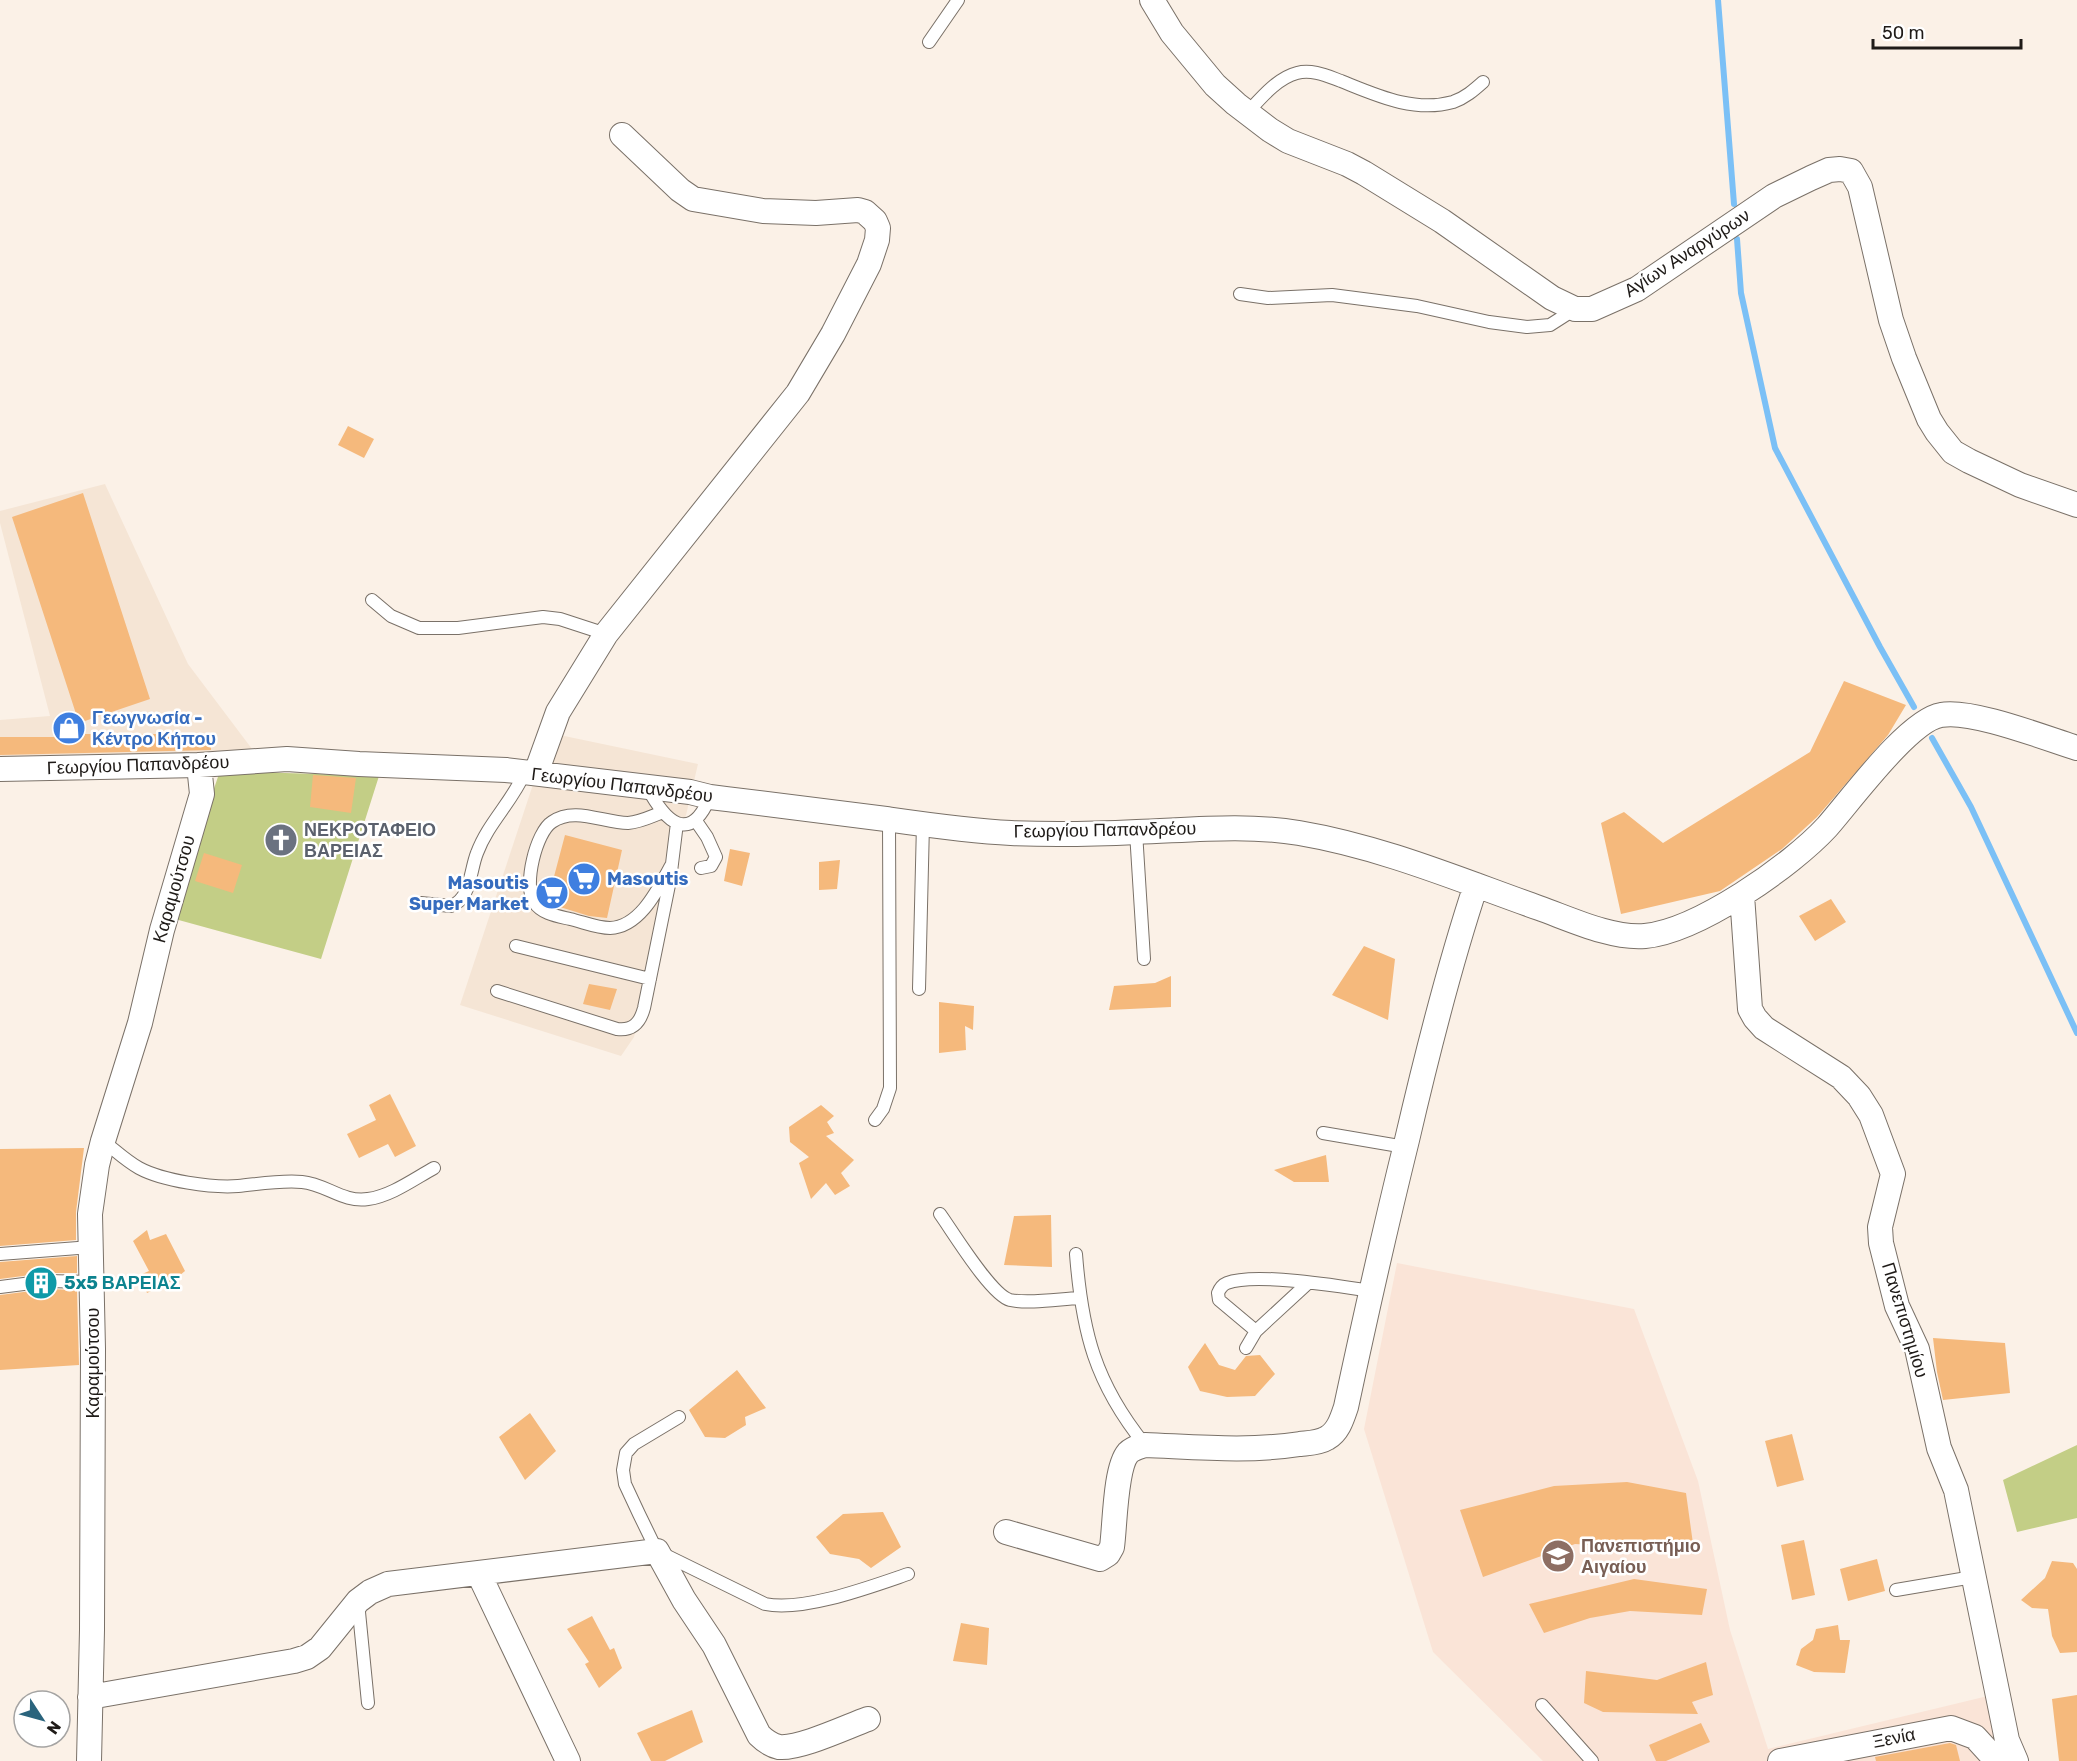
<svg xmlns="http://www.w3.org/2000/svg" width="2077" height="1761" viewBox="0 0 2077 1761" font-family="Rubik,sans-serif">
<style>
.built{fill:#f5e5d5}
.education{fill:#fae4d7}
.green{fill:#c3ce86}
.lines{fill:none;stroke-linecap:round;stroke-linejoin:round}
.stream{stroke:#7bc0f6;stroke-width:6}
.building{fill:#f5b97c}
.lane-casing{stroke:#7a7168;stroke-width:14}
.street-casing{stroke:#7a7168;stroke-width:26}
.lane{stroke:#fff;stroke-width:12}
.street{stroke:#fff;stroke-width:24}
.labels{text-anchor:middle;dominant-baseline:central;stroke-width:5;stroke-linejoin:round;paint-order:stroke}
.street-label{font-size:18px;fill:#1f1b18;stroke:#fff}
.shop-label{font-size:18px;font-weight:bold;fill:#366cbe;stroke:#fff;text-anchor:start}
.worship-label{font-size:18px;font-weight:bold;fill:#5b616d;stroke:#fff;text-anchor:start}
.culture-label{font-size:18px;font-weight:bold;fill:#0d838f;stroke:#fff;text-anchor:start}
.education-label{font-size:18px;font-weight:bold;fill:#785e54;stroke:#fff;text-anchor:start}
</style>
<rect width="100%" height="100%" fill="#fbf1e7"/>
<!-- built -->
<path class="built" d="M105,484L188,664L258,757L0,764V720L50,716L0,523V511Z
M550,733L698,764L634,1037L621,1056L460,1005Z"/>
<!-- education -->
<path class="education" d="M1397,1263L1634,1309L1698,1481L1730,1630L1768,1749L1992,1695L2010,1761H1543L1433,1652L1364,1429Z"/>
<!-- green -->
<path class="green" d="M220,771L379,776L321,959L175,919L198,835Z
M2077,1445V1518L2017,1532L2003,1480Z"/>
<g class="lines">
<!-- stream -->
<path class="stream" d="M1718,0L1734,204
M1737,239L1741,293L1775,448L1880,647L1914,707
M1932,738L1971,807L2077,1033"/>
</g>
<!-- building -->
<path class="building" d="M348,426L374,439L364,458L338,445Z
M83,493L150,699L79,723L12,517Z
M1844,681L1906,705L1888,735L1817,817L1782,849L1720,891L1621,914L1601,823L1624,812L1663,843L1810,752Z
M83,734H211V750L0,755V737H84Z
M313,775L356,778L351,813L310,807Z
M565,835L622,850L607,918L589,916L547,903Z
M730,849L750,853L742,886L724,881Z
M204,853L242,865L233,893L195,881Z
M840,860L837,889L819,890V862Z
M1831,899L1846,922L1815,941L1799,916Z
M1364,946L1395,959L1388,1020L1332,995Z
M1171,976V1007L1109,1010L1114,986L1155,983Z
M589,984L617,989L610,1010L583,1004Z
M939,1002L974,1006L973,1030L965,1026L966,1050L939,1053Z
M390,1094L416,1146L395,1157L388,1144L359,1158L347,1134L376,1120L369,1105Z
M821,1105L834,1116L827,1122L834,1133L826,1136L854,1160L841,1173L850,1186L835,1195L826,1183L811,1199L799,1163L809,1157L790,1142L789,1127Z
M84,1148L76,1212V1240L0,1246V1149Z
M1326,1155L1329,1182H1294L1274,1170Z
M1051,1215L1052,1267L1004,1265L1014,1216Z
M147,1230L150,1240L166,1234L185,1271L174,1280L147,1293L140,1275L149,1271L133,1241Z
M77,1256V1273H46L0,1279V1262Z
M47,1289L77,1290L79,1365L0,1370V1295Z
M1933,1338L2005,1343L2010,1393L1943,1400L1937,1372Z
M1205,1343L1219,1365L1235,1370L1246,1356L1260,1355L1275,1374L1255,1396L1227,1397L1200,1391L1188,1367Z
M737,1370L766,1408L745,1417L746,1425L725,1438L705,1437L689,1410Z
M530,1413L556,1451L525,1480L499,1437Z
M1792,1434L1804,1480L1777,1487L1765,1441Z
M1627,1482L1686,1493L1694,1551L1575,1544L1483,1577L1460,1510L1554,1486Z
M883,1512L901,1547L871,1568L859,1559L830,1554L816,1537L843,1514Z
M1804,1540L1815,1595L1792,1600L1781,1545Z
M1877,1559L1885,1591L1848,1601L1840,1569Z
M2052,1561L2073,1563L2077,1569V1652L2060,1653L2052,1636L2048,1609L2032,1608L2021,1600L2045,1578Z
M1634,1579L1707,1589L1702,1615L1630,1611L1590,1618L1544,1633L1529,1604Z
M592,1616L610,1650L614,1648L622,1668L599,1688L585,1664L589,1662L567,1629Z
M961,1623L989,1628L987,1665L953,1661Z
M1838,1625L1840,1640H1850L1845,1673L1814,1672L1796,1665L1801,1649L1813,1640L1816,1629Z
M1706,1662L1713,1695L1692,1702L1698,1714L1603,1712L1584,1703L1586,1671L1657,1680Z
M2077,1695V1761H2059L2052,1699Z
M692,1710L703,1742L665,1761H651L637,1733Z
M1701,1723L1710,1742L1666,1761H1656L1649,1745Z
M1950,1743L1956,1745L1960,1761H1876L1875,1757Z"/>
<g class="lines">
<!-- lane casing -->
<g class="lane-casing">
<path id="lane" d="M929,42L958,0
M1247,113C1260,99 1277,78 1297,73C1312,69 1327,76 1341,81C1376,95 1414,113 1453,102C1465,98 1474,90 1483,82
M1240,294L1268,298L1332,295L1417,306L1489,322L1527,327L1550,325L1575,309
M372,600L391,616L419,628H458L543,617L560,619L606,634
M647,787C665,821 689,846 710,797
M663,812C652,816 641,822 628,823C604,823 574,806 552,822C536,832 523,886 534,902C542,914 557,916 570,919C583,922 597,928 610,928C641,927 659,887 672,864
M696,821L707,837L716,857L711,866L701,868
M1136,832L1144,959
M421,903L451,906C471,899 470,870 477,853C488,823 512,802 525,772
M516,946L650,979
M919,989L923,824
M497,991L617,1029C633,1031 640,1023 644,1008L670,880L677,823
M875,1120L883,1109L890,1088L889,820
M1323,1133L1405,1147
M103,1141C115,1150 126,1161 139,1168C163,1181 212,1188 238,1186C259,1184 281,1180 302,1182C326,1184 343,1203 368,1199C391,1196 414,1179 434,1168
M940,1214C953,1232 991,1295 1010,1300C1029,1304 1059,1299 1079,1298
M0,1254L91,1247
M1076,1254C1082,1332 1095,1383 1145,1445
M0,1287L47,1281L92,1282
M1256,1331L1308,1283
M1246,1348L1256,1331L1219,1300L1218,1293C1220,1288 1222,1285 1227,1283C1254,1272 1340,1286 1371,1291
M679,1417L634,1444L626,1453L623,1470L625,1484L639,1514L657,1551L765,1604C803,1612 870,1587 908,1574
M1896,1590L1973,1577
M358,1602L368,1703
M1542,1705L1592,1761"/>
</g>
<!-- street casing -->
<g class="street-casing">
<path id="street" d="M1152,0L1172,33L1215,85L1236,104L1270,130L1288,141L1347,164L1364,173L1442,221L1552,298L1575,309H1592L1637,289L1774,196L1811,178L1829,170L1840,169L1851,171L1860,187L1891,320L1904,358L1929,419L1937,432L1953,452L1969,461L2020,485L2077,505
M0,769L199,765L287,759L359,764L506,770L690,792L710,797C769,804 828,812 886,819C928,825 969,831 1011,833C1053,835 1095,834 1137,832C1191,830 1245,824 1299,833C1382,847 1460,880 1539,908C1570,919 1612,939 1645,936C1698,931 1791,866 1827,827C1850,801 1909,720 1941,715C1971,709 2045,738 2077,748
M536,773L558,712L606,634L798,393L833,334L869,264L877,240L878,228L875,221L865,212L858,210L816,213L763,211L693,199L680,190L622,135
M1742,895L1750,1009L1755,1018L1764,1028L1841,1077L1859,1096L1871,1115L1893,1174L1880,1227L1881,1243L1897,1306L1917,1349L1939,1448L1956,1490L2007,1740L2016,1761
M1006,1532L1100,1559L1108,1554L1112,1547C1115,1526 1115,1468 1128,1453C1133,1448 1139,1447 1145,1445C1196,1447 1249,1452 1300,1444C1308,1443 1319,1443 1327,1438C1338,1432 1342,1419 1346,1407C1365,1318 1385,1229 1407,1140C1427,1054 1448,969 1476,885
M479,1574L568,1761
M90,1697L294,1661L307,1657L320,1648L358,1601L370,1592L388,1584L657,1551L684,1600L714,1645L759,1735C764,1740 770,1745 779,1747C800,1749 846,1727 868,1719
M89,1761L92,1630L93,1349L90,1214L97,1165L103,1141L140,1023L162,930L202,794L199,765
M1780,1761L1951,1728L1975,1737L1997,1761"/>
</g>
<!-- lane -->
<use href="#lane" class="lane"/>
<!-- street -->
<use href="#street" class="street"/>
</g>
<!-- icons -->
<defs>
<g id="shop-disc" transform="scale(1.725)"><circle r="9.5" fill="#3f7fe0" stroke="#fff"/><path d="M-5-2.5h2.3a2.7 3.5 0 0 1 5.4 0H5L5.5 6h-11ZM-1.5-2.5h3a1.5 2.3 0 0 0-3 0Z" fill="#fff"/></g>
<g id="church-disc" transform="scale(1.725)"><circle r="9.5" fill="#6b7280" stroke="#fff"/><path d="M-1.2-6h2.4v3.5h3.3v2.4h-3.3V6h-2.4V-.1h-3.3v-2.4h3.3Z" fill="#fff"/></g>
<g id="supermarket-disc" transform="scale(1.725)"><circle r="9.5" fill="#3f7fe0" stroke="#fff"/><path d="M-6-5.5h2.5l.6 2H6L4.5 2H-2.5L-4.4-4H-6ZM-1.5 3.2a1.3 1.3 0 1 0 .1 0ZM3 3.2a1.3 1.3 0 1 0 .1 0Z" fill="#fff"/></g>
<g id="building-disc" transform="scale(1.725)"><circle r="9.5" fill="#0f9aa8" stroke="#fff"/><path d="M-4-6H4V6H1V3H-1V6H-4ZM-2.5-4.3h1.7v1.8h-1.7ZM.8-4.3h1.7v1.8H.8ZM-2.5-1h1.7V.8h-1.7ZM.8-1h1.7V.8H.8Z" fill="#fff"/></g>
<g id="university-disc" transform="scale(1.725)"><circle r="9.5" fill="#8d6e63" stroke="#fff"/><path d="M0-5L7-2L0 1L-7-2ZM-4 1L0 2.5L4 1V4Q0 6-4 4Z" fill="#fff"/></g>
</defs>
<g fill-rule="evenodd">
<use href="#shop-disc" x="69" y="728"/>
<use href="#church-disc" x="281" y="840"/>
<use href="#supermarket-disc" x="584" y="879"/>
<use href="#supermarket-disc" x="552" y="893"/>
<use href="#building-disc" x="41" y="1283"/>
<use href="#university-disc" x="1558" y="1556"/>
</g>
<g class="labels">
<!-- street labels -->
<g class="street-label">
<text transform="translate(1687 253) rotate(-33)">Αγίων Αναργύρων</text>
<text transform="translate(138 765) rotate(-2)">Γεωργίου Παπανδρέου</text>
<text transform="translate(622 785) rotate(7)">Γεωργίου Παπανδρέου</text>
<text transform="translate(1105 830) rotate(-1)">Γεωργίου Παπανδρέου</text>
<text transform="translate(174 889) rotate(-74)">Καραμούτσου</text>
<text transform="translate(1905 1320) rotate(73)">Πανεπιστημίου</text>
<text transform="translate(93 1363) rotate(-90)">Καραμούτσου</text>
<text transform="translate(1894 1738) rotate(-11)">Ξενία</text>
</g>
<!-- shop labels -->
<g class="shop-label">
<text x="92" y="718">Γεωγνωσία -<tspan x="92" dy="21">Κέντρο Κήπου</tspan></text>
<text x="607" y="879">Masoutis</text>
<text x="529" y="883" text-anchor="end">Masoutis<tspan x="529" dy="21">Super Market</tspan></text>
</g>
<!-- worship labels -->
<g class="worship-label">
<text x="304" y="830">ΝΕΚΡΟΤΑΦΕΙΟ<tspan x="304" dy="21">ΒΑΡΕΙΑΣ</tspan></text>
</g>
<!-- culture labels -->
<g class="culture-label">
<text x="64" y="1283">5x5 ΒΑΡΕΙΑΣ</text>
</g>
<!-- education labels -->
<g class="education-label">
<text x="1581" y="1546">Πανεπιστήμιο<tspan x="1581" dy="21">Αιγαίου</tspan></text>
</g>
</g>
<!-- north arrow -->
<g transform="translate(42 1719) rotate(126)"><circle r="28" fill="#ffffff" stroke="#a5a4a3" stroke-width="1.5"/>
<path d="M0-4.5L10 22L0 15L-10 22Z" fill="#2a647d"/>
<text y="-9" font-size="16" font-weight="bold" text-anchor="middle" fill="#1f1b18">N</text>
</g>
<!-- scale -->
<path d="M1873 39v9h148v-9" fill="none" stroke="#1f1b18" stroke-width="3"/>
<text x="1882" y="39" font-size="18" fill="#1f1b18" stroke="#ffffff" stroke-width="4.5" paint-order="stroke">50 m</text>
</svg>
